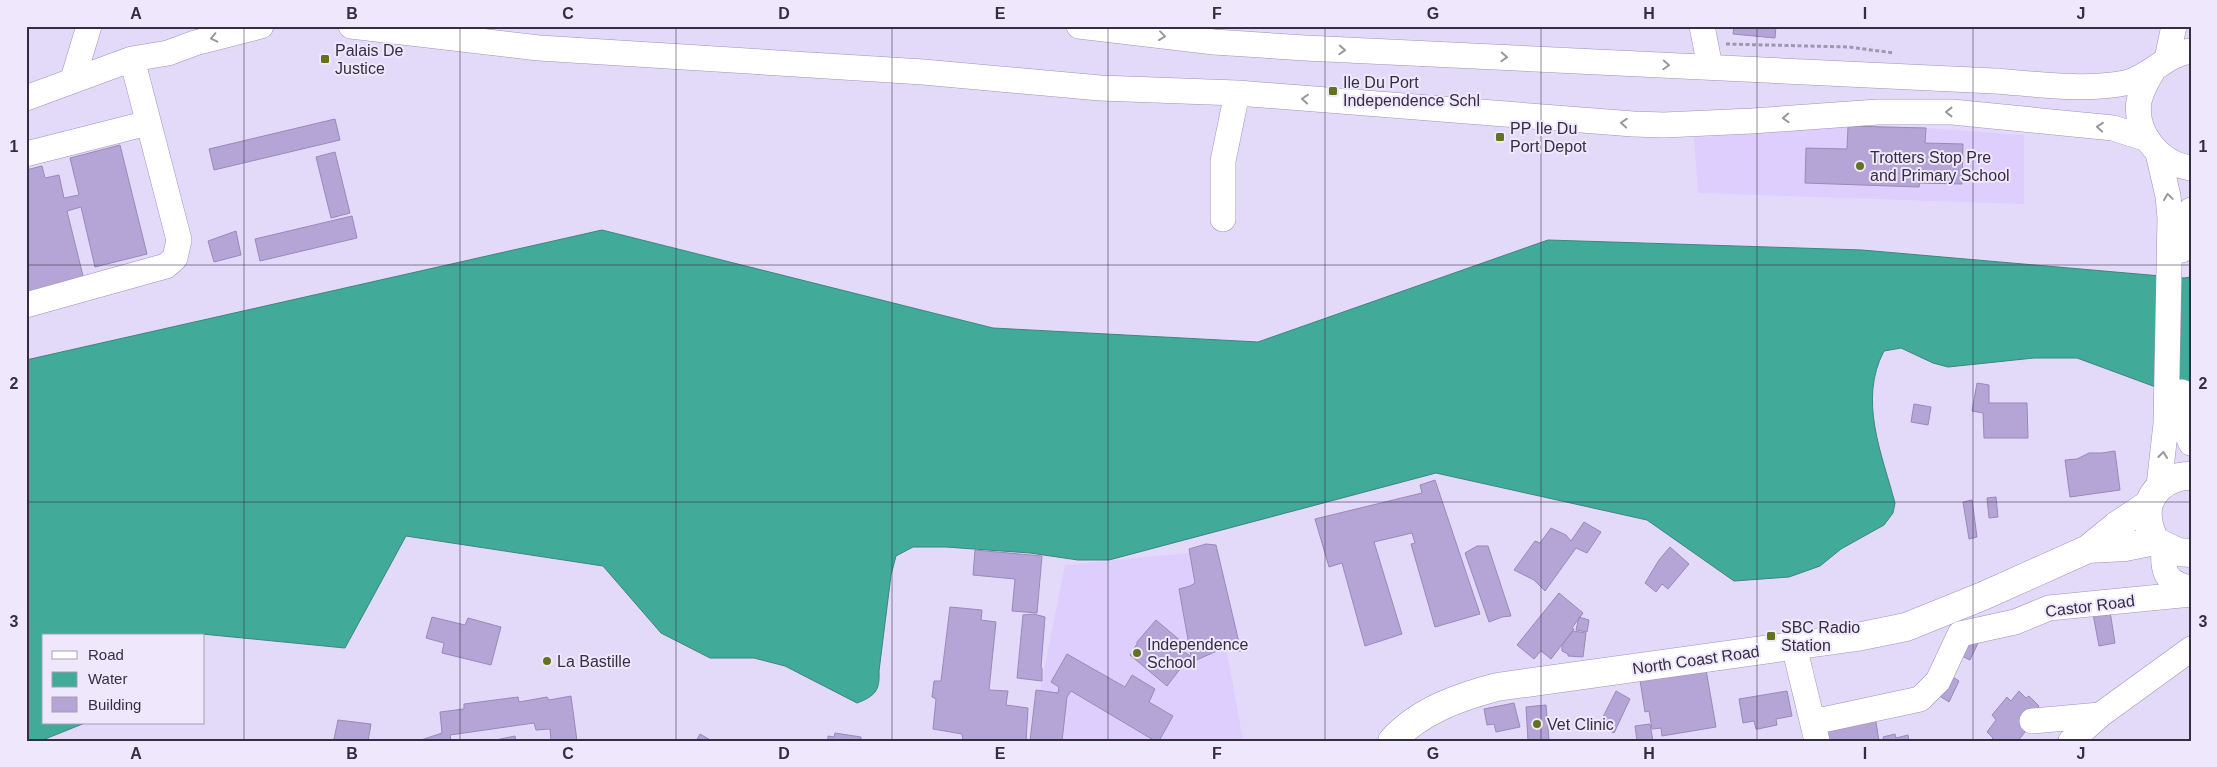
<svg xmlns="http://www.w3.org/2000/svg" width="2217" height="767" viewBox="0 0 2217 767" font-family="Arial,sans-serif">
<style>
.built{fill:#decefd}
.water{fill:#42aa98;stroke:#3e857e}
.building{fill:#b5a5d7;stroke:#9989b9}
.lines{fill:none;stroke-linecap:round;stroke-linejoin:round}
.minor-casing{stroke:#a090c0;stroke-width:26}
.major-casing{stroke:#a090c0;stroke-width:29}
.path{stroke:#9f97b1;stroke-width:3;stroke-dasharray:4 2.5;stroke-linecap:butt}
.minor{stroke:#fff;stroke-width:25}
.major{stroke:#fff;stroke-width:28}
.oneway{stroke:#9a96a0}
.grid{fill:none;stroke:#352e42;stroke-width:1;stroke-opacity:0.55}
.poi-dot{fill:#62721e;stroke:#efe8fd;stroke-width:2}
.labels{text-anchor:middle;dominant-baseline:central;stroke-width:4;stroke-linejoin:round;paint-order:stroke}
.poi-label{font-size:16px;fill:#352e42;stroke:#efe8fd;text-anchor:start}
.street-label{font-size:16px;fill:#352e42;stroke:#efe8fd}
.neatline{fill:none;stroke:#352e42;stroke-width:2}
.grid-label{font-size:16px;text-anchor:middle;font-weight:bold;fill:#352e42}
</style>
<rect width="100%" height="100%" fill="#e3d9f8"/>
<!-- built -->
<path class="built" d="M1848,126L1926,128L2024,135V204L1698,193L1694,138Z
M1209,551L1243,741H1030L1065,565Z"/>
<!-- water -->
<path class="water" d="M602,230L993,328L1258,342L1548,240L1862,250L2184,278L2191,277V400L2077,358H2034L1948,367L1933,363L1901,348L1884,351C1858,400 1882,454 1895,503L1893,513L1884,525L1841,549L1820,566L1789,577L1734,581L1647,520L1436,473L1109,560H1078L1030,553L946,547H913L896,556L891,575L879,671C880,691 875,696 857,703L785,666L754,658H710L661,633L603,566L406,536L345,648L202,634L200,636H44V723H85L40,741H26V360Z"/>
<!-- building -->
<path class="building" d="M1734,26H1776L1775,38L1733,34Z
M335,119L340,140L214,170L209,149Z
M1848,126L1926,128L1925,143L1963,144L1962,184L1920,183L1919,187L1805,183L1806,148L1847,149Z
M120,145L147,254L95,267L81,207L67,211L84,280L26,294V170L42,166L45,178L59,175L64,198L79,195L70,158Z
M335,152L350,213L331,218L316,157Z
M352,216L357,238L260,261L255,239Z
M236,231L241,255L214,262L208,241Z
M1977,383L1989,385V403H2027L2028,438H1984L1983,413L1972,411Z
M1914,404L1931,407L1928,425L1911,422Z
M2115,451L2120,490L2070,497L2065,460L2077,459L2089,453H2102Z
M1435,480L1480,614L1435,627L1411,544L1415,543L1412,533L1374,542L1402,634L1365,646L1342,563L1329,567L1315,519L1422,493L1420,485Z
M1996,497L1998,517L1989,518L1987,498Z
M1972,500L1977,537L1969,539L1963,502Z
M1584,522L1601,532L1587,553L1576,548L1545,591L1534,580L1514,570L1535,541L1540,543L1551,528L1566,535L1571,541Z
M1206,544L1216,545L1241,651L1219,650L1192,662L1179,589L1190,586L1195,583L1189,549Z
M1477,546H1488L1511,616L1502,617L1489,622L1466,556L1465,553Z
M1670,547L1689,564L1668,589L1662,584L1656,592L1645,583L1659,560Z
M975,550L1042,556L1037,613L1012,611L1015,579L973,575Z
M1559,593L1583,613L1572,628L1574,629L1551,659L1541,651L1534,659L1517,645Z
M950,607L982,610L981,620L996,622L989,690L1008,691L1006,705L1028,708L1026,741H963L962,734L933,729L936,699L932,697L934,681H941Z
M2110,611L2115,643L2099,646L2093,614Z
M1034,614L1045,617L1041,667L1042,668V681L1017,678L1023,615Z
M432,617L465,625L468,618L501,627L491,665L442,653L444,643L426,638Z
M1579,617L1589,620L1587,632L1576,630Z
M1156,620L1182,642L1180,648L1190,656L1167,686L1130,655L1137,644V642Z
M1573,631L1586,633L1583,657L1568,656V654L1562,651V645Z
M1967,637L1978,643L1970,660L1958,654Z
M1067,654L1125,687L1132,675L1155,689L1149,702L1173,716L1159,741H1155L1071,691L1067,697L1062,741H1030L1036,690L1058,693L1059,687L1051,682Z
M1705,664L1716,727L1662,736L1661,728L1652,729L1649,711L1645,712L1639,674Z
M1948,674L1959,681L1949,702L1938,695Z
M1616,691L1630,699L1614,733L1599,725Z
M1787,691L1792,716L1776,719L1777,725L1758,729H1756L1754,721L1743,723L1739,699Z
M2019,691L2026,698L2029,696L2039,706L2029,721L2031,724L2018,741H1991L1993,738L1987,732L1996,720L1992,715L2007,697L2011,701Z
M571,696L577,741H551L550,729L536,730L534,723L450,735L451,741L421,740L442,733L440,712L464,709V704L518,697L519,702L547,697L549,700Z
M1514,703L1520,727L1496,732L1494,724L1487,725L1484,709Z
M1546,705L1549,741H1528L1526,707Z
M1875,716L1879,741H1822L1821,733Z
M338,720L371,724L368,741H328L334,739Z
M1650,724L1653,741H1637L1635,726Z
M835,733L861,737V740L866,741H828V736L834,737Z
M700,734L712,741H696Z
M1895,734L1896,738L1908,735L1909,741H1884L1883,737Z
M515,736L516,741H491Z"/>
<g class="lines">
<!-- minor casing -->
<g class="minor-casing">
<path id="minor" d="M351,26L539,48L923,72L1100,88L1237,93L1633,124L1664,125L1752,121L1878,112H1952L2113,128L2147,139
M1079,26L1214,42L1305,48L1994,81C2037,84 2083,91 2125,83C2150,78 2165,54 2191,51
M1702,26L1710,67
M2167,59L2174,26
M2154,69C2147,80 2142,89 2139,101C2134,133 2160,164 2191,168
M73,79L89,26
M26,98L132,59L168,53L195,43L261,26
M2158,153L2168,196L2170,218L2166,424L2159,486
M26,154L148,123
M1223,219V161L1237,93
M2182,250V240L2191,210
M26,305L166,266L175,258L179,240L132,59
M2182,392V423L2191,443
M2164,547C2162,571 2165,583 2191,588
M1794,646L1817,741
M2032,721L2100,715
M1813,722L1920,699L1938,681L1960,634L2015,622L2049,608L2191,594
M2071,741L2100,715L2191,649"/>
</g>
<!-- major casing -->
<g class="major-casing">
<path id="major" d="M2191,476C2168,475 2145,493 2148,518C2148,526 2152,534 2155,541L2178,552L2191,553
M2088,549L2125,547L2155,541
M1392,741C1419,711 1459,697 1497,687L1857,637L1906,627L1983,596L2088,549L2116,526L2149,504"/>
</g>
<!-- path -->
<path class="path" d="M1726,44L1849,47L1894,53"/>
<!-- minor -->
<use href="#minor" class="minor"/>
<!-- major -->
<use href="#major" class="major"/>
</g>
<!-- one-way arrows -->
<defs><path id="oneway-chevron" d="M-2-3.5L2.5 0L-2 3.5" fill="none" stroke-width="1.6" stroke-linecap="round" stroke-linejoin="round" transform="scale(1.25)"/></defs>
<g class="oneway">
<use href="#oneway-chevron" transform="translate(1162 36) rotate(7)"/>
<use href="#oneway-chevron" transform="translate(214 38) rotate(167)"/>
<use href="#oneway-chevron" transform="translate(1342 50) rotate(3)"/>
<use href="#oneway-chevron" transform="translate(1504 57) rotate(3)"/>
<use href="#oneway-chevron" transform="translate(1666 65) rotate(3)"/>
<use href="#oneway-chevron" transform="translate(1305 99) rotate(-175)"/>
<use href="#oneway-chevron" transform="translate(1949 112) rotate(-180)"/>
<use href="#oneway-chevron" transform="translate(1786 118) rotate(178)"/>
<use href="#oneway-chevron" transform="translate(1624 123) rotate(-176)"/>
<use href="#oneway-chevron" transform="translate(2100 127) rotate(-175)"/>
<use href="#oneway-chevron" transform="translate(2168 197) rotate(-98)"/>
<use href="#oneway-chevron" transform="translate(2163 455) rotate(-84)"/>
</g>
<!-- grid -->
<path class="grid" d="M244,26V741M460,26V741M676,26V741M892,26V741M1108,26V741M1325,26V741M1541,26V741M1757,26V741M1973,26V741M26,265H2191M26,502H2191"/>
<!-- markers -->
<g class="poi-dot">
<rect x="320" y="54" width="10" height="10" rx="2.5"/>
<rect x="1328" y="86" width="10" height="10" rx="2.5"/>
<rect x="1495" y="132" width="10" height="10" rx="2.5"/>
<circle cx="1860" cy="166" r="5"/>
<rect x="1766" y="631" width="10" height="10" rx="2.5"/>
<circle cx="1137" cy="653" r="5"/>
<circle cx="547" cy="661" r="5"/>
<circle cx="1537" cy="724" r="5"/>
</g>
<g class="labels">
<!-- poi labels -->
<g class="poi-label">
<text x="335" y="50">Palais De<tspan x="335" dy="18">Justice</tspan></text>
<text x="1343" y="82">Ile Du Port<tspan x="1343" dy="18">Independence Schl</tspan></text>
<text x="1510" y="128">PP Ile Du<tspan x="1510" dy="18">Port Depot</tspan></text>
<text x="1870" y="157">Trotters Stop Pre<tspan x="1870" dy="18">and Primary School</tspan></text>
<text x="1781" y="627">SBC Radio<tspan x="1781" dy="18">Station</tspan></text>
<text x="1147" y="644">Independence<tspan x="1147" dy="18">School</tspan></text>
<text x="557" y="661">La Bastille</text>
<text x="1547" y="724">Vet Clinic</text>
</g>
<!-- street labels -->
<g class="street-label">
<text transform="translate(2090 606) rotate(-7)">Castor Road</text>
<text transform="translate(1696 660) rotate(-8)">North Coast Road</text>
</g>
</g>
<!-- border -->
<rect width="2217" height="767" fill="none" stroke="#efe8fd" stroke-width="55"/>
<!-- legend -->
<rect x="42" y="634" width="162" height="90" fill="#efe8fd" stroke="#a59eb2"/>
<rect x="52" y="651" width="25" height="8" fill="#ffffff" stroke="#a59eb2"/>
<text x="88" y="660" font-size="15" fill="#352e42">Road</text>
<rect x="52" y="672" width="25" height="15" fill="#42aa98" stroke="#a59eb2"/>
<text x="88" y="684" font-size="15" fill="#352e42">Water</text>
<rect x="52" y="697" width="25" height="15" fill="#b5a5d7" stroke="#a59eb2"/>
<text x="88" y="710" font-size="15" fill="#352e42">Building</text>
<rect x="28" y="28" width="2162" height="712" class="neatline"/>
<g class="grid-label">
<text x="136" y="19">A</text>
<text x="352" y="19">B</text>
<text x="568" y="19">C</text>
<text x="784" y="19">D</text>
<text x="1000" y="19">E</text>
<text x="1217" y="19">F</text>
<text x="1433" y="19">G</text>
<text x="1649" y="19">H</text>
<text x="1865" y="19">I</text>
<text x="2081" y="19">J</text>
<text x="14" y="152">1</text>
<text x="2203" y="152">1</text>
<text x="14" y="389">2</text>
<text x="2203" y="389">2</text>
<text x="14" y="627">3</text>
<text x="2203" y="627">3</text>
<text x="136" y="759">A</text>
<text x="352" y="759">B</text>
<text x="568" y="759">C</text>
<text x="784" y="759">D</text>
<text x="1000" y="759">E</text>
<text x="1217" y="759">F</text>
<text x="1433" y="759">G</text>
<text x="1649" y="759">H</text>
<text x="1865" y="759">I</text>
<text x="2081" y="759">J</text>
</g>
</svg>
